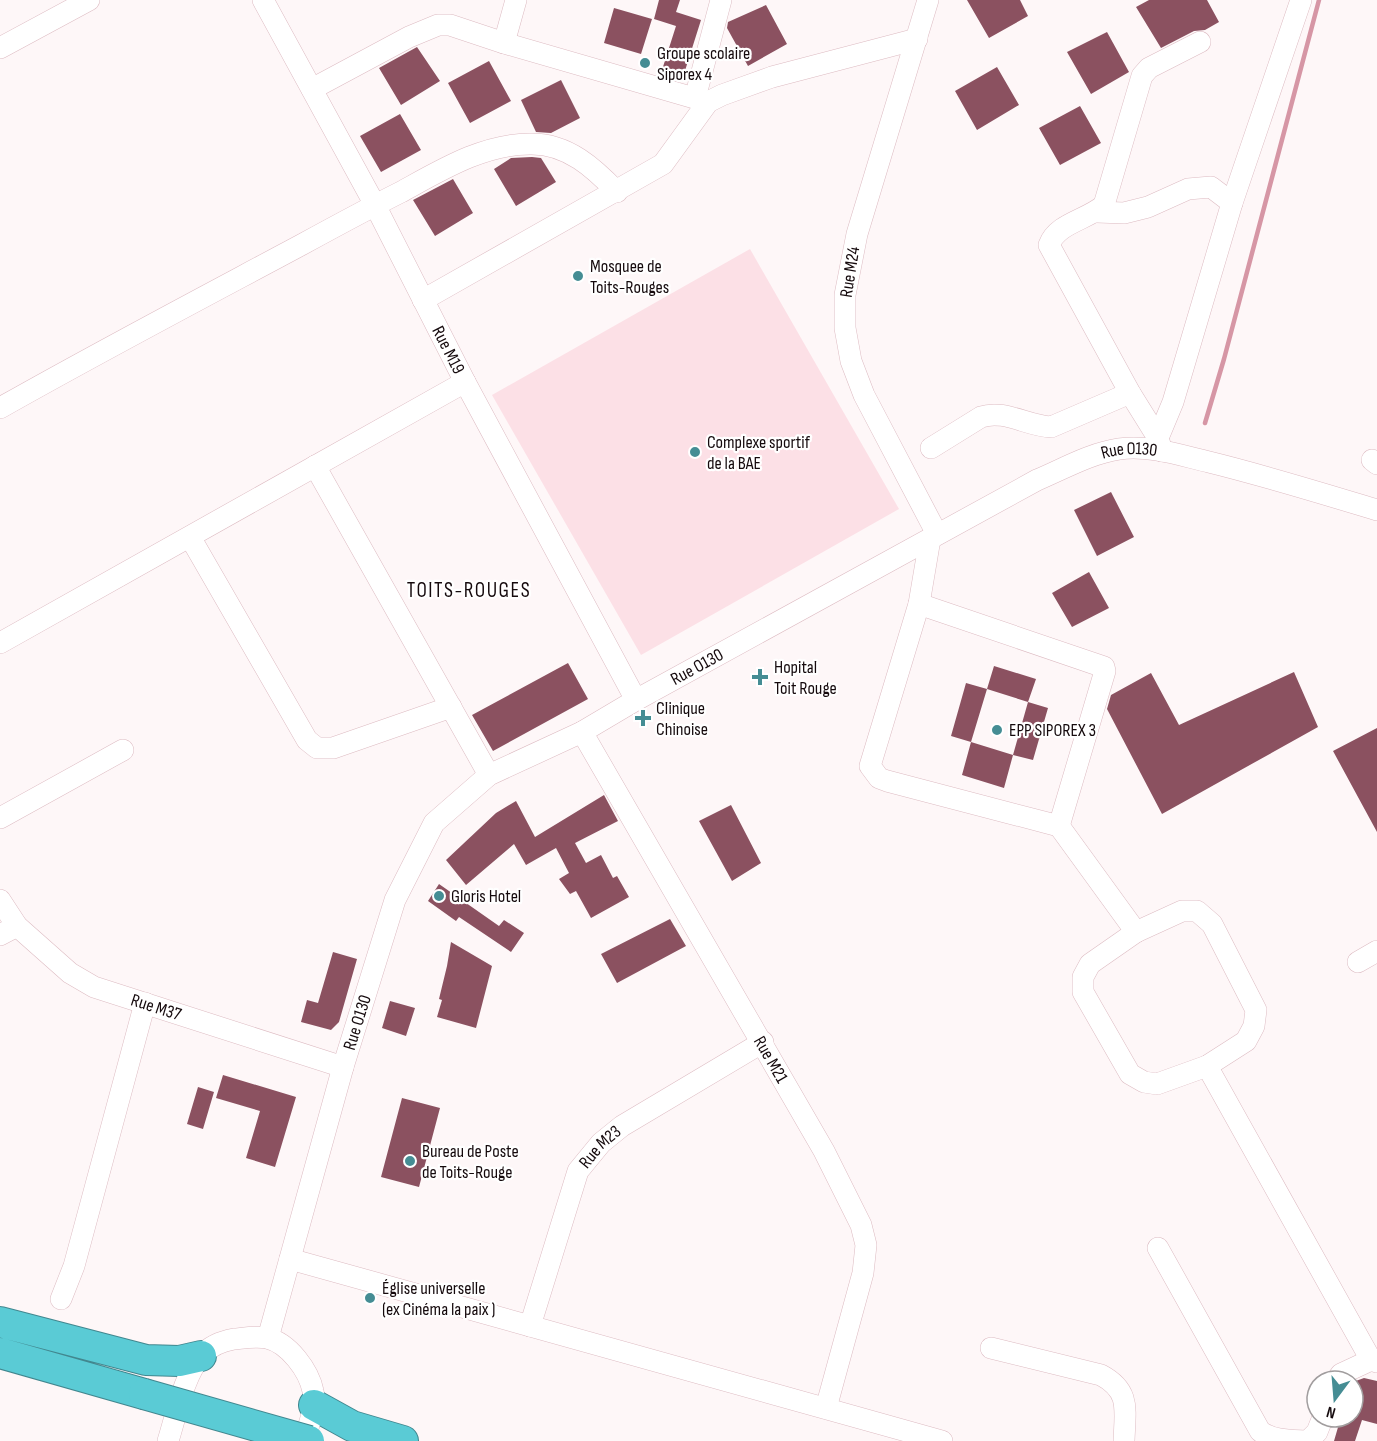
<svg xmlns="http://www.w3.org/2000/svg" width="1377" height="1441" viewBox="0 0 1377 1441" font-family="'Sofia Sans Condensed',sans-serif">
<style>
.green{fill:#fce0e6}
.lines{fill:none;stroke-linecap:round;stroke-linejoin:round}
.stream{stroke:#d696a5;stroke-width:4.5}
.building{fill:#8b5160}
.minor-casing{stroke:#ddbbc2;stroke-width:22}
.highway-casing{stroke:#42878f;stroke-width:32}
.minor{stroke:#fff;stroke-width:21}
.highway{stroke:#5acbd5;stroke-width:30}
.highway-bridge-casing{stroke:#42878f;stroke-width:32;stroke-linecap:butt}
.highway-bridge{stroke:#5acbd5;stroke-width:30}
.poi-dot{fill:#458d94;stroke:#fff;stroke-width:2}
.labels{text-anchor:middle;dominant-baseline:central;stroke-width:4.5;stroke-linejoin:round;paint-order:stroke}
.poi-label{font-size:18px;fill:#150a0d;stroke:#fff;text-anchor:start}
.street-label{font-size:18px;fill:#150a0d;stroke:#fff}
.quarter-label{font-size:21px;letter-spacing:1.5px;fill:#150a0d;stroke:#fff}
</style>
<rect width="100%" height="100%" fill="#fef7f8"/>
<!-- green -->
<path class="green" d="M750,249L899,509L641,655L492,395Z"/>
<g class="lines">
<!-- stream -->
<path class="stream" d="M1205,423L1224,359L1319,0"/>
</g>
<!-- building -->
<path class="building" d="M659,0H680L676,12L701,20L683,77L662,70L676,26L654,19Z
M967,0H1020L1028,16L989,38Z
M1149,0H1207L1219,22L1205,30L1194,31L1161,48L1136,7Z
M766,5L787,44L748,66L727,28L728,22Z
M614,8L652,19L641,54L604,43Z
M1107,32L1129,72L1091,94L1067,52Z
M417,47L440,81L401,105L379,68Z
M489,61L511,101L470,123L448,83Z
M997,67L1019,105L977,130L955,91Z
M561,80L580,118L551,133L536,132L521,100Z
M1080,106L1101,143L1060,165L1039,128Z
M400,114L421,150L381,172L360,136Z
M532,157L541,158L556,182L516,206L494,169L511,158Z
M453,179L473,213L435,236L413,200Z
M1111,492L1134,537L1097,556L1074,510Z
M1089,572L1109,608L1072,627L1052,593Z
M568,663L588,699L493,751L472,715Z
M994,666L1036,679L1028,702L987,689Z
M1294,672L1318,727L1162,814L1107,709L1111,695L1151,673L1179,725Z
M966,683L987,689L971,742L951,736Z
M1028,702L1048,708L1033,760L1013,755Z
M1377,728V832L1333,751Z
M971,742L1013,755L1004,788L962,775Z
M604,795L618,821L575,843L586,863L601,855L613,878L617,876L629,897L591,918L576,891L570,894L559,879L569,873L556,848L526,865L514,844L466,885L446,860L496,813L516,801L535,837Z
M731,805L761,863L732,881L699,821Z
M439,884L499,926L504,920L524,933L511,952L459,917L456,921L428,901Z
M670,919L686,946L617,983L601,954Z
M451,942L492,966L476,1028L437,1017L442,1000L439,999L447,966Z
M333,952L357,959L339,1022L331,1030L301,1022L307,1000L318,1003Z
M390,1001L415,1008L406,1036L382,1028Z
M223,1075L296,1097L275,1167L246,1158L260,1111L216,1098Z
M198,1087L214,1092L203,1129L187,1124Z
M402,1098L440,1108L419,1187L381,1177Z
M1364,1378L1377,1381V1424L1362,1420L1355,1441H1334L1341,1417H1353V1382Z"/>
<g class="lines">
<!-- minor casing -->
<g class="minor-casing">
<g id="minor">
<path id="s1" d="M263,0L375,205L465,382L636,700"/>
<path d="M928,0L857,234L845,295V328L851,361L864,395L937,534"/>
<path d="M504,43L516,0"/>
<path d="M0,48L89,0"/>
<path d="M312,89L409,37L438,25H450L504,43L708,102"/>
<path d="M695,98L721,0"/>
<path d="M1097,212L1124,213L1148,207L1188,189L1211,187L1232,203"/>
<path d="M423,300L663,164L708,102L722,95L772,77L917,39"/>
<path d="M0,408C99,352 200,299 301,245C334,227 367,209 401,192C441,170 485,143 532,144C568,144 594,168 617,192"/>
<path d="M1158,438L1173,402L1232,203L1301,0"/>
<path d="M931,448L981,417C1004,409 1027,426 1051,427L1130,393"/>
<path d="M1162,451L1158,438L1130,393L1049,245C1057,223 1087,220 1104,205L1142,76L1149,68L1200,42"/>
<path d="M1372,460L1377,464"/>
<path d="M315,466L489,775"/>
<path d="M190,537L307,740L317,748H333L451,707"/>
<path d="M919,604L1104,667L1105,671L1059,826L887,781L879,778L870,766Z"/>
<path d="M919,604L930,539"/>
<path d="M0,643L465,382"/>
<path id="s2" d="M582,732L824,1151L861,1225L866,1245L863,1273L826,1408"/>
<path d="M0,818L123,750"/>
<path d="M1059,826L1136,932"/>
<path id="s3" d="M0,900L17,926L70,973L94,987L343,1067"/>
<path d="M1182,911H1197L1212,924L1256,1010L1254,1026L1246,1041L1207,1066L1157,1084L1144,1082L1130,1074L1083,992V977L1090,964L1136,932Z"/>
<path d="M0,935L17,926"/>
<path d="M1358,962L1377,951"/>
<path d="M1207,1066L1371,1360L1377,1362"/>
<path d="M1158,1248L1260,1431C1273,1441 1292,1440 1308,1441L1317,1432L1323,1417"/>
<path d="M290,1259L942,1441"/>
<path d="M61,1299L74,1266L145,1003"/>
<path id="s4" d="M530,1326L578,1171L601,1143L622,1126L763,1042"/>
<path id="s5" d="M268,1338L343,1067L395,900L434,823L489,775L582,732L636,700L1037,480C1063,469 1091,453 1119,449C1150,445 1179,455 1209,462C1266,476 1321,493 1377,510"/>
<path d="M991,1348L1101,1375C1131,1391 1125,1410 1124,1441"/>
<path d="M1336,1381L1341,1374L1371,1360"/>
<path d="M168,1441C176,1416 184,1374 202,1355C210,1346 223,1341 234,1339C245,1338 256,1336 267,1338C289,1343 309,1371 313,1391C317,1407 308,1426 304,1441"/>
</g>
</g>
<!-- highway casing -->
<g class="highway-casing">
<path id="highway" d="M0,1322L146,1360L179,1361L201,1356
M0,1353L144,1394
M314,1405L352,1426L403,1441"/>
</g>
<!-- minor -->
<use href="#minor" class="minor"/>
<!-- highway -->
<use href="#highway" class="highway"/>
<!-- highway-bridge casing -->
<g class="highway-bridge-casing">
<path id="highway-bridge" d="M144,1394L309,1441"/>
</g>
<!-- highway-bridge -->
<use href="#highway-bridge" class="highway-bridge"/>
</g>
<!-- markers -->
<g class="poi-dot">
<circle cx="645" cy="63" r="6"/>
<circle cx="578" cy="276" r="6"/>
<circle cx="695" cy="452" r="6"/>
<path d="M757 668h6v6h6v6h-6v6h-6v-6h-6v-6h6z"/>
<path d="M640 709h6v6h6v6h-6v6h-6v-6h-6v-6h6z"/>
<circle cx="997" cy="730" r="6"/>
<circle cx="439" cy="896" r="6"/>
<circle cx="410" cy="1161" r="6"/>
<circle cx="370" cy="1298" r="6"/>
</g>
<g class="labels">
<!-- poi labels -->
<g class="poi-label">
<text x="657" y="53">Groupe scolaire<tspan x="657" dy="21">Siporex 4</tspan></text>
<text x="590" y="266">Mosquee de<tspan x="590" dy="21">Toits-Rouges</tspan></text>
<text x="707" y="442">Complexe sportif<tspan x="707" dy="21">de la BAE</tspan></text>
<text x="774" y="667">Hopital<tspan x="774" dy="21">Toit Rouge</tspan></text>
<text x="656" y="708">Clinique<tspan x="656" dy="21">Chinoise</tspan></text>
<text x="1009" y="730">EPP SIPOREX 3</text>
<text x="451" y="896">Gloris Hotel</text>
<text x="422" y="1151">Bureau de Poste<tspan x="422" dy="21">de Toits-Rouge</tspan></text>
<text x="382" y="1288">Église universelle<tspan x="382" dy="21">(ex Cinéma la paix )</tspan></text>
</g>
<!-- street labels -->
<g class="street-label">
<text transform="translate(850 272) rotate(-81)">Rue M24</text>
<text stroke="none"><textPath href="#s1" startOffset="396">Rue M19</textPath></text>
<text stroke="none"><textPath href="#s5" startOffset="1336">Rue O130</textPath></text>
<text stroke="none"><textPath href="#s5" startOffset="850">Rue O130</textPath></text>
<text stroke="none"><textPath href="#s3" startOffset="195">Rue M37</textPath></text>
<text stroke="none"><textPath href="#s5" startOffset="328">Rue O130</textPath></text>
<text stroke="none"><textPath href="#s2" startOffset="378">Rue M21</textPath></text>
<text stroke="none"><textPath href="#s4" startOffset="195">Rue M23</textPath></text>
</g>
<!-- quarter labels -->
<g class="quarter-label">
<text x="469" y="590">TOITS-ROUGES</text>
</g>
</g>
<!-- north arrow -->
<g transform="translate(1335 1399) rotate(196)"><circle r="28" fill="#ffffff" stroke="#a19d9e" stroke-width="1.5"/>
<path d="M0-4.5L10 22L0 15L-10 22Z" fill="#458d94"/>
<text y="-9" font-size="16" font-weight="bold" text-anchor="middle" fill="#150a0d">N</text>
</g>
</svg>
